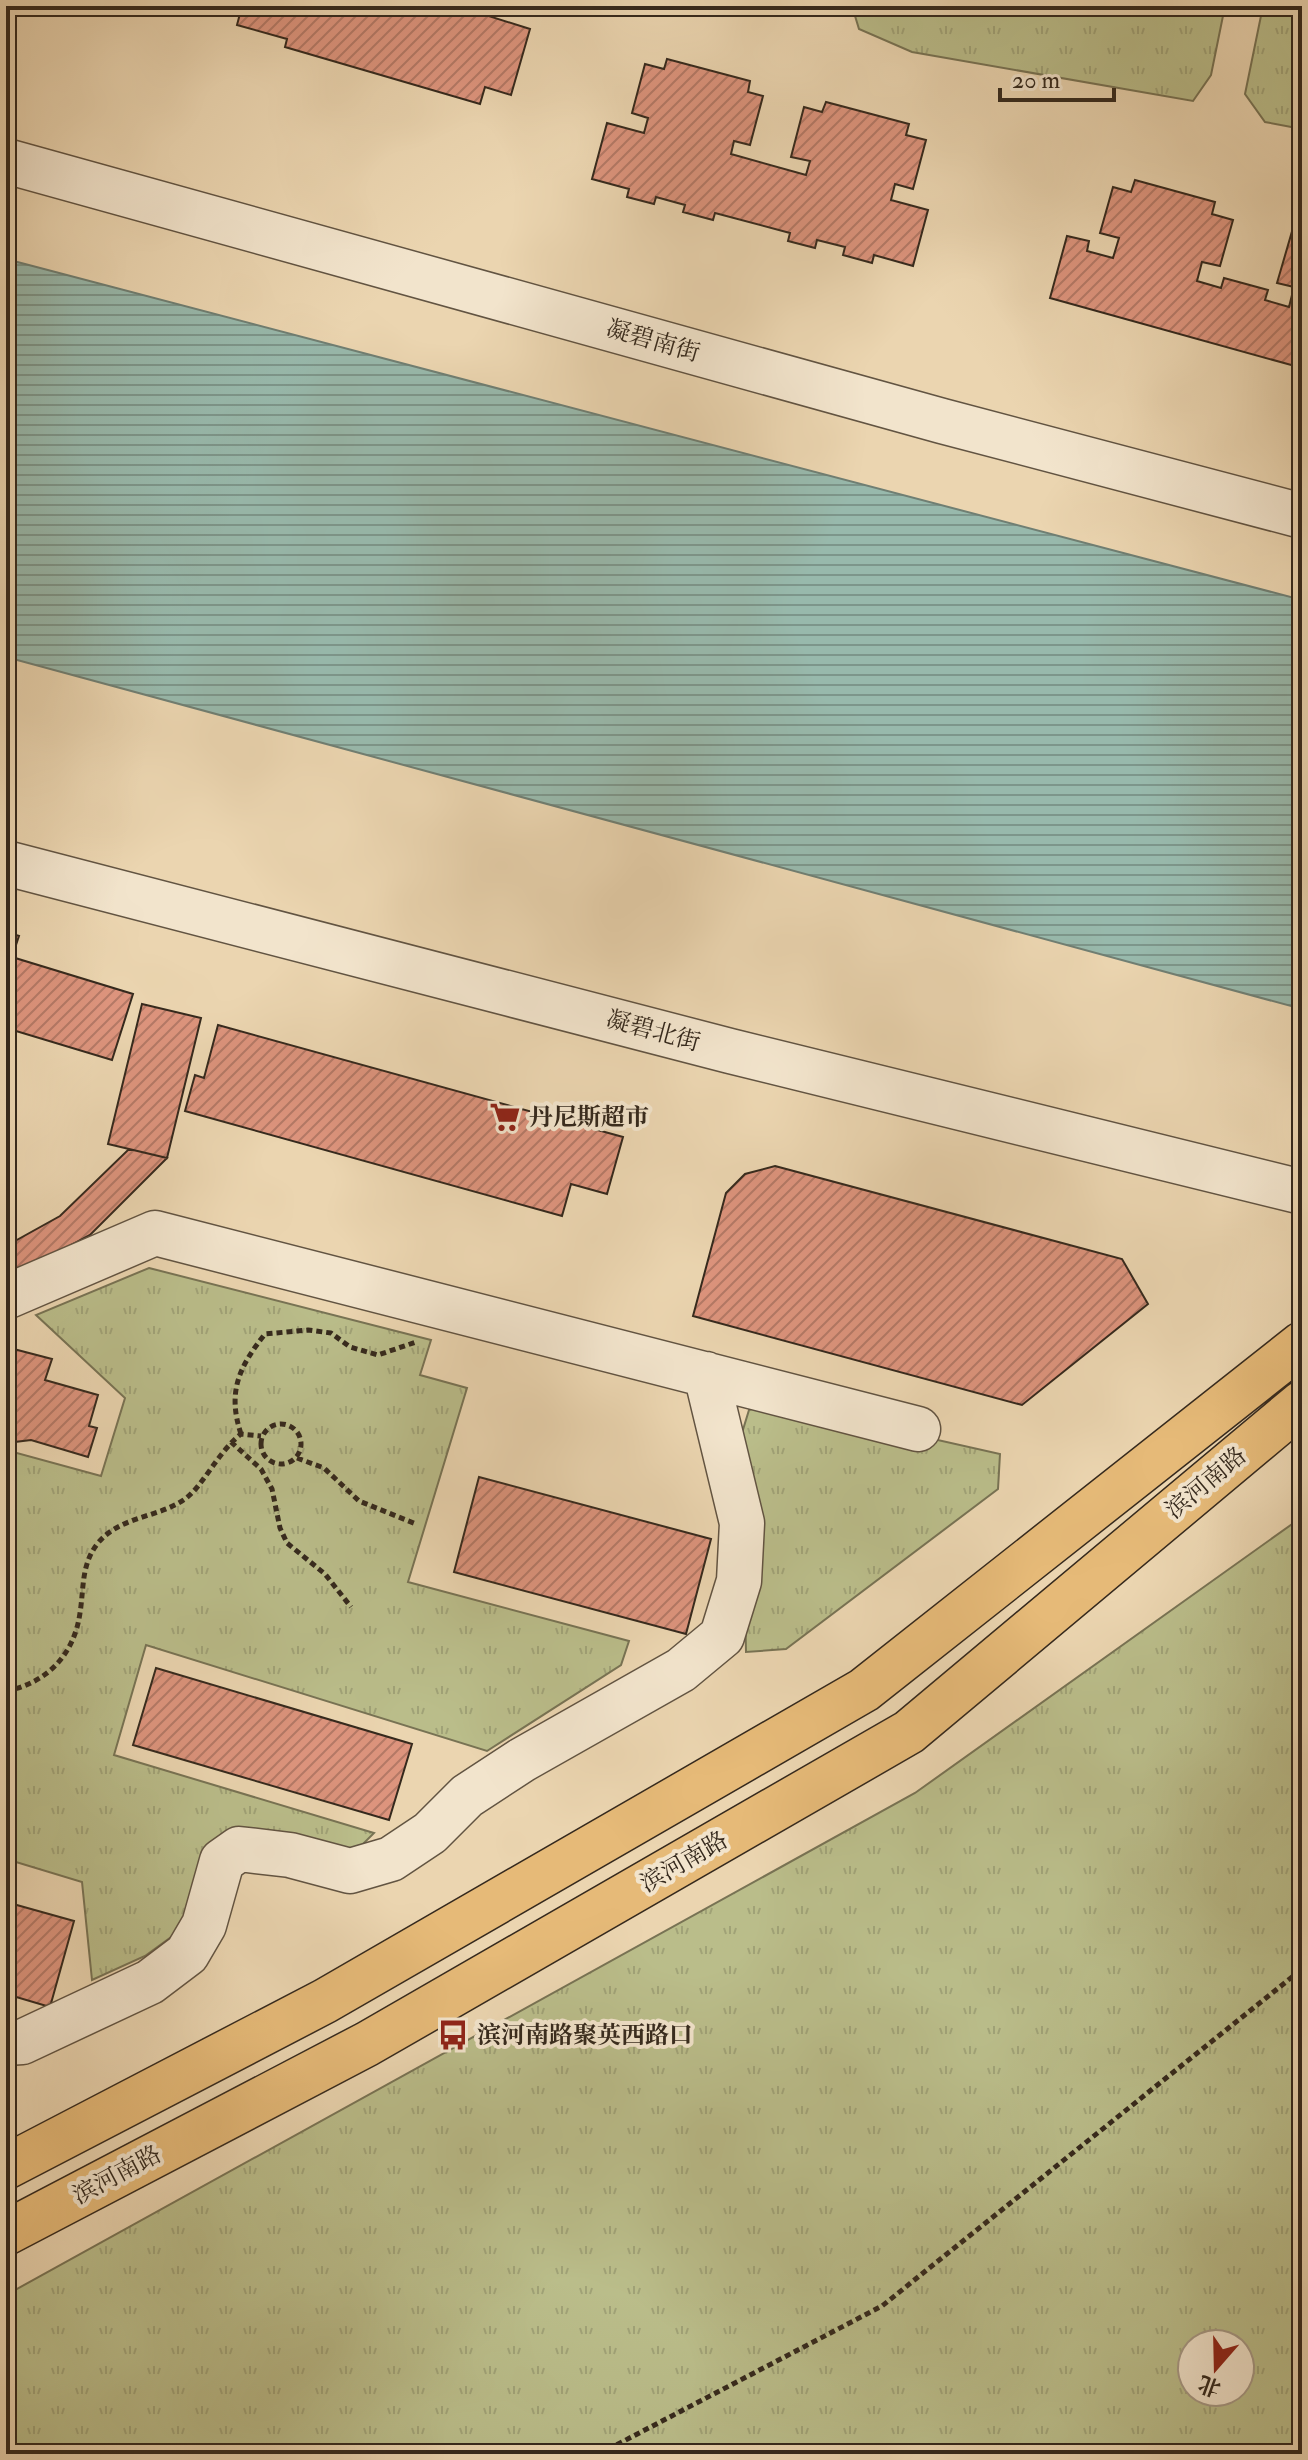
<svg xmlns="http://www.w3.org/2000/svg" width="1308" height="2460" viewBox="0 0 1308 2460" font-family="'IM FELL Double Pica','Noto Serif SC',serif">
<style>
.grass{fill:url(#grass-tufts);stroke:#787354;stroke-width:2;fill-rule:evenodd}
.water{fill:url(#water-rules);stroke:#707f73;stroke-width:2}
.building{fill:url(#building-hatch);stroke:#35291d;stroke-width:2}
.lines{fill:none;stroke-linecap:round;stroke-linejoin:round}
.minor-casing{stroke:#625442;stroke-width:47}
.major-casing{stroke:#35291d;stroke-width:47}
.path{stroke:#35291d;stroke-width:5;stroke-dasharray:6 4;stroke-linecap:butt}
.minor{stroke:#f2e4cc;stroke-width:44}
.major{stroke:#e6ba78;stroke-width:44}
.labels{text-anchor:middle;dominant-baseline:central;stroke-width:8;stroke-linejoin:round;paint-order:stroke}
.street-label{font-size:24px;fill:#35291d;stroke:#f2e4cc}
.poi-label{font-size:24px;font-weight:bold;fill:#35291d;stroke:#f2e4cc;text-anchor:start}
</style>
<defs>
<pattern id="grass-tufts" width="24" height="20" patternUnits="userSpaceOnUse" patternTransform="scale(2)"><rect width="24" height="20" fill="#babd8a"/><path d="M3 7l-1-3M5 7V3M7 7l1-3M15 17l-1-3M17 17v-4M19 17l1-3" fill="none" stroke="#a0a277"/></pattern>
<pattern id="water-rules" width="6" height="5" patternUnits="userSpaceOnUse" patternTransform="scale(2)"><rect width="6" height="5" fill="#98b9ac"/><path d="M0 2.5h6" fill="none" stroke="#7d968b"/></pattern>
<pattern id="building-hatch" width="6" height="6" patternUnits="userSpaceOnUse" patternTransform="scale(2)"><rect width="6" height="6" fill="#dd947d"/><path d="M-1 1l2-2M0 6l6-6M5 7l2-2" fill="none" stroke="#b47966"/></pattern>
</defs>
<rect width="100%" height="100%" fill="#ebd5b0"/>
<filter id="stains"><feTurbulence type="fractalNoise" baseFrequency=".0025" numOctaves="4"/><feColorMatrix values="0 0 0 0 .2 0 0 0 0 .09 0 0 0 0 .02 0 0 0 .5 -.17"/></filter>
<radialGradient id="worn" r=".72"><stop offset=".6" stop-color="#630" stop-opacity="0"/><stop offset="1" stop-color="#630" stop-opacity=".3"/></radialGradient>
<!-- grass -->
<path class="grass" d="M852,6H1225L1211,75L1193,101L912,52L859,29Z
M1263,6H1302V129L1265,122L1245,94Z
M149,1268L431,1340L420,1375L467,1388L408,1582L629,1641L621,1665L487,1751L146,1645L114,1755L374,1833L350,1857L234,1836L178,1932L145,1956L92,1980L82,1882L6,1859V1450L101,1476L125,1398L36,1315Z
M769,1402L1000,1454L998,1489L786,1649L746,1652L742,1433L749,1410Z
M1302,1517V2454H6V2295L915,1793ZM1240,2344V2392H1192V2344Z"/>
<!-- water -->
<path class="water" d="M6,259L1302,600V1009L6,657Z"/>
<!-- building -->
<path class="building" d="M242,6H457L530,29L511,95L485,87L480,104L285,47L287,39L237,25Z
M667,59L750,81L748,92L763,96L750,145L734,141L731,154L806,175L810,161L791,157L804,107L822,112L826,102L909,124L906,135L926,140L913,189L895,184L891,200L928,210L913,266L874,255L872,263L843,255L845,247L817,240L815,248L788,241L790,233L715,213L713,220L683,212L685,205L656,197L654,204L627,197L629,189L592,179L607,123L644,133L648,118L632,113L645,64L664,69Z
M1135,180L1215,202L1212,214L1233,220L1220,266L1202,262L1197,281L1221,288L1224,278L1268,290L1265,300L1289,307L1294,287L1277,283L1293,228L1302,230V368L1050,298L1067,236L1089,241L1087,251L1113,258L1119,238L1100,233L1113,187L1131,192Z
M6,932L19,936L12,957L133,994L112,1060L6,1028Z
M142,1004L201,1018L167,1158L108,1144Z
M218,1025L623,1137L607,1194L571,1184L562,1216L185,1111L195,1075L204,1078Z
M129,1149L167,1158L90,1235L6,1280V1246L60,1216Z
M775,1166L1122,1259L1148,1304L1022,1405L693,1316L726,1193L745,1174Z
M6,1347L52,1359L45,1380L98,1395L89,1426L97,1428L88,1457L31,1440L6,1443Z
M479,1477L711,1539L686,1634L454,1572Z
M156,1668L412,1744L389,1820L133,1745Z
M6,1902L74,1921L50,2007L6,1994Z"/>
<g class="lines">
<!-- minor casing -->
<g class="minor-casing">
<path id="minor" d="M6,161L942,421L1302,516
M6,863L730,1051L1302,1192
M6,1297L155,1233L918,1429
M6,2043L22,2042L150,1982L187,1954L204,1925L222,1861L239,1849L290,1855L350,1871L391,1859L430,1833L467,1796L522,1760L681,1670L722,1636L739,1581L742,1523L706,1374"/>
</g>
<!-- major casing -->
<g class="major-casing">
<path id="major" d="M6,2167L325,2001L864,1690L1302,1344
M6,2233L367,2044L909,1732L1302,1403"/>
</g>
<!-- path -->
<path class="path" d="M261 1444a20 20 0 1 1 40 0a20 20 0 1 1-40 0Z
M241,1434C227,1392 239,1367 265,1334L308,1330L331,1333L350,1347L378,1355L416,1342
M231,1442L261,1469L272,1489L280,1528L287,1543L325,1574L351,1607
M297,1458L324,1468L359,1501L416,1524
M6,1691C47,1683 74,1655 80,1613C84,1588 81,1564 98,1543C120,1516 158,1518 185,1499C204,1485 217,1453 241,1434L261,1436
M599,2454L882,2306L1302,1969"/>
<!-- minor -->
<use href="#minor" class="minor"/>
<!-- major -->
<use href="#major" class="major"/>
</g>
<!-- icons -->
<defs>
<g id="supermarket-bare" transform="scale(2.4)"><path d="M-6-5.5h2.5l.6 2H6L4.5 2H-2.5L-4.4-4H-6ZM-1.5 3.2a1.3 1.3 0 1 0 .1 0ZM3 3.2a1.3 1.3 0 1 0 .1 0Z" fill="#8f2418" stroke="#f2e4cc" stroke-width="2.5" paint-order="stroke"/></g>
<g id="bus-bare" transform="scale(2.4)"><path d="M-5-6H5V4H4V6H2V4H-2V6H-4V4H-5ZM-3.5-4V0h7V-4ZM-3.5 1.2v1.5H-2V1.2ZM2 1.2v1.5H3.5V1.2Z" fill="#8f2418" stroke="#f2e4cc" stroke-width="2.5" paint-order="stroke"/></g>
</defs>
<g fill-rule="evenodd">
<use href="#supermarket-bare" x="505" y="1117"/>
<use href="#bus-bare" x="453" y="2035"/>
</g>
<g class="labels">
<!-- street labels -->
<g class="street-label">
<text transform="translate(653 341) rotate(16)">凝碧南街</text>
<text transform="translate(653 1031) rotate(15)">凝碧北街</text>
<text transform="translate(1206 1483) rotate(-40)">滨河南路</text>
<text transform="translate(684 1862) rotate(-30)">滨河南路</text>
<text transform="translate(117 2175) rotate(-28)">滨河南路</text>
</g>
<!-- poi labels -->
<g class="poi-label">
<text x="529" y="1117">丹尼斯超市</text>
<text x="477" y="2035">滨河南路聚英西路口</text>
</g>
</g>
<!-- margin -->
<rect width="1308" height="2460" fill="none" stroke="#ebd5b0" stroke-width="32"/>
<rect x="8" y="8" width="1292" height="2444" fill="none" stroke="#35291d" stroke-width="4"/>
<rect x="16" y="16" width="1276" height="2428" fill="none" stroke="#35291d" stroke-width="2"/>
<!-- north arrow -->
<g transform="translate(1216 2368) rotate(200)"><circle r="38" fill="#f2e4cc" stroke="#a69986" stroke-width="2"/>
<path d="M0-6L14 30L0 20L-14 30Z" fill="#8f2418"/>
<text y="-12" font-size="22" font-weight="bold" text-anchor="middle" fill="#35291d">北</text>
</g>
<!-- scale -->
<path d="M1000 88v12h114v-12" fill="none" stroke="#35291d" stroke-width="4"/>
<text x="1012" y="88" font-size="24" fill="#35291d" stroke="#f2e4cc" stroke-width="6" paint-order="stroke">20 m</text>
<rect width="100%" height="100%" filter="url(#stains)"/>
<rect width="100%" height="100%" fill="url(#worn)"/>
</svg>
